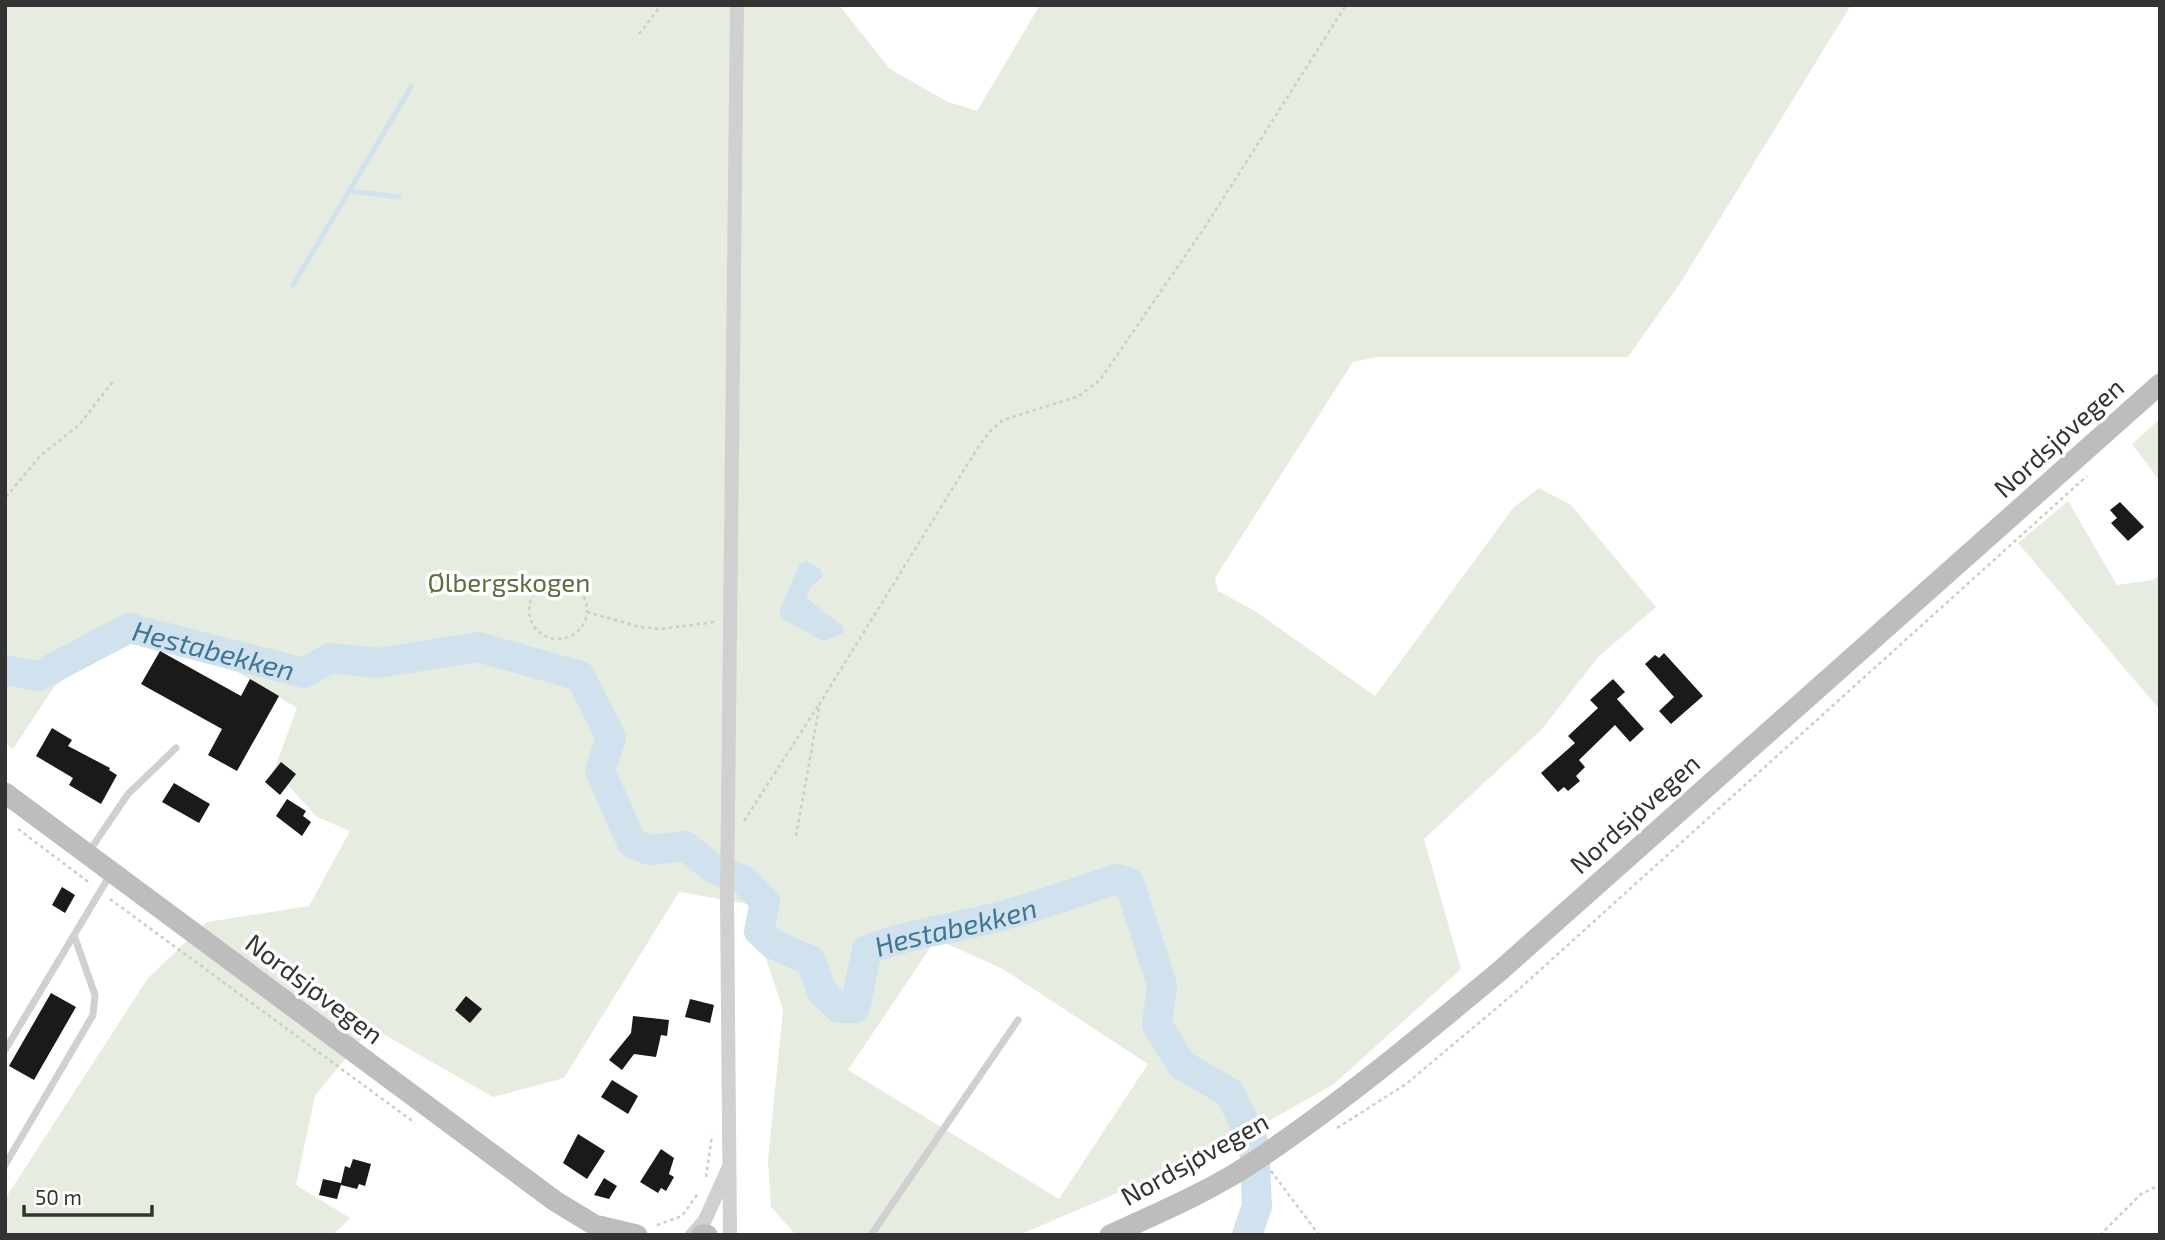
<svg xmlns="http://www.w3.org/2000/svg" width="2165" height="1240" viewBox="0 0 2165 1240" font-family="'Exo 2',sans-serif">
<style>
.green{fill:#e6ecdf;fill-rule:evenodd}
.water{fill:#cfe2ee}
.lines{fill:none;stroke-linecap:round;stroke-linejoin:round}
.stream{stroke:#cfe2ee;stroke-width:5}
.river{stroke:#cfe2ee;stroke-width:30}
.building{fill:#1a1a1a}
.path{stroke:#cdcdcd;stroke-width:2.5;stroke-dasharray:3.5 3.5;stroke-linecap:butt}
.service{stroke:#d0d0d0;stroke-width:7}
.minor{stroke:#d0d0d0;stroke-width:14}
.secondary{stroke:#bdbdbd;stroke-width:21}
.labels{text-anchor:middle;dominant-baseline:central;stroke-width:7;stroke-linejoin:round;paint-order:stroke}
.street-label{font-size:26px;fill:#333;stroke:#fff}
.park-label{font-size:26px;fill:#56703f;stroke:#fff}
.water-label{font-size:28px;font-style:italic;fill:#3f7597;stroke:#fff}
</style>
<rect width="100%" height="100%" fill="#fff"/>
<!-- green -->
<path class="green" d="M5,5H839L890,69L948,102L977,111L1040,5H1851L1681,282L1628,357H1377L1353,362L1215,578L1218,591L1255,611L1375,696L1514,507L1539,488L1571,505L1656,607L1598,657L1543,728L1424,839L1461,969L1334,1084L1216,1151L1019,1235H796L771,1207L768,1161L783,1010L748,904L679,892L564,1078L493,1097L371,1027L315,1096L296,1185L350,1218L333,1235H5V1199L148,978L207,922L309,906L350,831L317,817L274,770L297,708L144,616L54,687L13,749L5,743ZM936,939L1003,969L1148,1064L1059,1199L848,1070Z
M2160,419V481L2132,444Z
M2068,501L2117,585L2153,580L2160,574V710L2018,543Z"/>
<!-- water -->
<path class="water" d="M806,561L820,569L823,576L810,588L806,598L844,627L843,633L823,641L781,618L780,609L800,564Z"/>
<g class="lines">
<!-- stream -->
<path class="stream" d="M349,191L399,197
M293,285L411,87"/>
<!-- river -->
<path class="river" id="s1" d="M5,670L38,676L129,628L304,673L330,658L378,663L478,647L580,676L611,737L600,771L632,843L649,850L685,846L714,869L744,880L765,902L759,931L773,944L811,961L822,992L839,1008H855L867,950C907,934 951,929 993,918C1035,908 1076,892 1117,879L1129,882L1162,985L1157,1025L1182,1065L1230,1093L1254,1144L1257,1206L1247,1235"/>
</g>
<!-- building -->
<path class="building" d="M2120,502L2144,527L2128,541L2111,523L2117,518L2110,510Z
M160,651L241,696L250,679L279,696L237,771L208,755L222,729L141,684Z
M1664,653L1703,696L1671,724L1659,711L1674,697L1645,664L1655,655L1659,658Z
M1613,679L1625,692L1617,699L1644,729L1630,742L1615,725L1579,760L1585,767L1576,776L1580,781L1568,791L1564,787L1558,792L1541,773L1575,743L1568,736L1598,708L1590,700Z
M52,728L72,740L68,746L110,768L109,770L117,775L101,804L69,785L73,778L36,756Z
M281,762L296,774L280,795L265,782Z
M174,783L210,804L199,823L162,802Z
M287,799L306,811L303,816L311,822L302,836L276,816Z
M62,887L75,895L65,913L52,905Z
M51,993L76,1007L34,1080L9,1066Z
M466,996L482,1009L470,1023L455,1010Z
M690,999L714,1005L710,1023L685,1017Z
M633,1016L669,1020L667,1036L661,1035L656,1057L634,1054L622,1070L609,1060L631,1033Z
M612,1080L638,1096L628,1114L601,1097Z
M578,1134L605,1151L587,1179L563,1163Z
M661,1149L674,1158L669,1174L674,1177L666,1191L661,1188L658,1193L640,1182Z
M353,1159L371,1164L365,1186L359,1184L357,1189L341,1185L337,1199L319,1195L323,1179L341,1183L345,1166L350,1168Z
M604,1178L617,1186L609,1199L594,1195Z"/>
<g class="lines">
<!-- path -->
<path class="path" d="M639,34L661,5
M6,497L41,455L79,425L114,380
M529 610a29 29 0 1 1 58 0a29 29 0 1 1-58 0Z
M587,612L640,627L661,629L714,622
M744,821L818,706
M18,829L91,884
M796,836L820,703L977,449L990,431L1003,420L1079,396L1100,380L1205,227L1346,5
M110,899L415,1123
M1337,1128L1406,1084L1518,990L2087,476
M1271,1171L1319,1235
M706,1177L712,1135
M657,1225L682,1216L699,1192
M2100,1235L2141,1194L2160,1185"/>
<!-- service -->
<path class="service" d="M88,853L128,794L176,748
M5,1050L110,875
M5,1165L93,1015L95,995L75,938
M871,1235L1018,1020"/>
<!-- minor -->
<path class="minor" d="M692,1235L705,1220L728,1169
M730,1235L727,899L737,5"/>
<!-- secondary -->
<path class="secondary" d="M5,793L555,1201L611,1235
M599,1226L637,1235
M702,1235H707
M1110,1235C1161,1212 1215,1189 1261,1157C1345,1100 1423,1035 1501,970L2160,384"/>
</g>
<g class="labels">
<!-- street labels -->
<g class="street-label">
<text transform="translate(2058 437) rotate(-42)">Nordsjøvegen</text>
<text transform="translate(1634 813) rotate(-42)">Nordsjøvegen</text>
<text transform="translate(315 988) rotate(37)">Nordsjøvegen</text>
<text transform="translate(1194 1158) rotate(-29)">Nordsjøvegen</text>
</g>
<!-- park labels -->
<g class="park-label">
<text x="509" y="581">Ølbergskogen</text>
</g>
<!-- water labels -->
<g class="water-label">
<text stroke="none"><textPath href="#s1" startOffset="224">Hestabekken</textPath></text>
<text stroke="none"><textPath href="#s1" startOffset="1253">Hestabekken</textPath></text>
</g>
</g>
<!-- border -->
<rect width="2165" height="1240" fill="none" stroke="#333333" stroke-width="14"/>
<!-- scale -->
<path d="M24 1205v10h128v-10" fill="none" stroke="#333333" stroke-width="3.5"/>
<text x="35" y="1205" font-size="21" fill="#333333" stroke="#ffffff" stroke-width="5" paint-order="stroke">50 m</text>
</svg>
